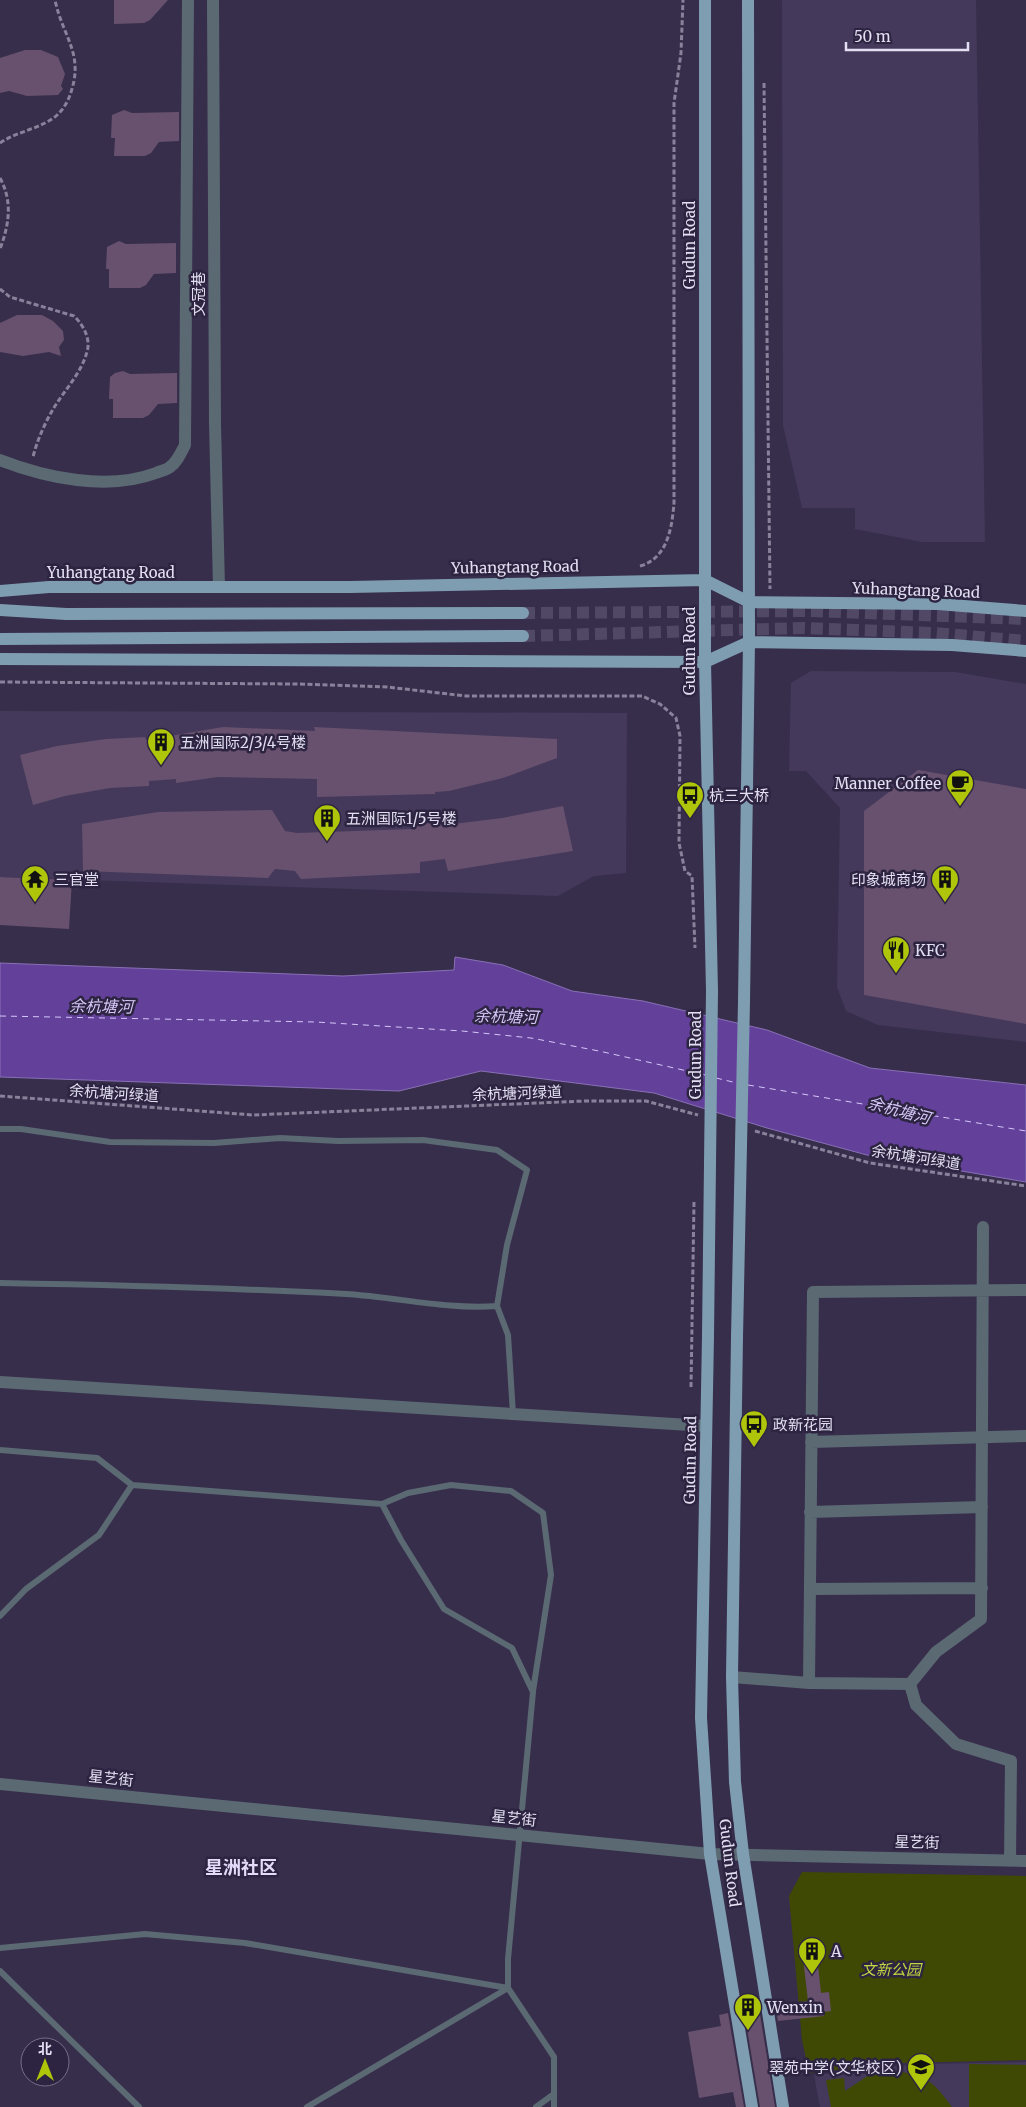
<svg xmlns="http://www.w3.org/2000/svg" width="1026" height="2107" viewBox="0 0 1026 2107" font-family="Merriweather,'Noto Sans SC',serif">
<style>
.built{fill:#44395b}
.green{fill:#404904}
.water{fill:#63419b;stroke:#8970b5}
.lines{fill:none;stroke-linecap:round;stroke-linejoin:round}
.ferry{stroke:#d5c7f8;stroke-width:1;stroke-dasharray:6 5;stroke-linecap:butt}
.building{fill:#67516e}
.primary-tunnel{stroke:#514865;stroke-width:12;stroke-dasharray:12 6;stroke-linecap:butt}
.path{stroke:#89829b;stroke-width:3;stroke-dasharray:5 2.5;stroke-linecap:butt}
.lane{stroke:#5b6973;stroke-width:6}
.street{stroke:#5b6973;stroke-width:12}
.primary{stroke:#7f9db1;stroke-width:12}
.primary-bridge{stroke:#7f9db1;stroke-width:12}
.labels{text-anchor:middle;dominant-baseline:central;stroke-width:5;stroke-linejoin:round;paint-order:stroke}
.street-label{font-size:15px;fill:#e3def2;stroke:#2d2441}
.poi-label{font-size:15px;fill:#e3def2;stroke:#2d2441;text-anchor:start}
.park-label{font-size:15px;font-style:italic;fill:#c0d741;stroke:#2d2441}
.water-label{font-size:16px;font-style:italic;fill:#d5c7f8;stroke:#2d2441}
.quarter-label{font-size:18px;font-weight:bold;fill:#e3dbf9;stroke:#2d2441}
</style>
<rect width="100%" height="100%" fill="#372e4c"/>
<!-- built -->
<path class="built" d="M782,0H976L985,542H922L855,529V508H802L783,425Z
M811,671L955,672L1026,684V1042L878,1025L846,1011L837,987L840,808L806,771H789L791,683Z
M0,711L627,713L626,873L594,876L558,896L0,877Z
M1026,2062V2107H820L814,2075L919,2064Z"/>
<!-- green -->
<path class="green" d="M802,1872L1026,1876V2060L899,2063L809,2073L802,2040L789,1896Z
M969,2064L1026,2065V2107H969Z
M893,2071C927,2075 932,2080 952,2107H831L826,2080L844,2078L845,2091L872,2073Z"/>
<!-- water -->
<path class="water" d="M455,957L503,965L572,991L643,1001L767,1030L870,1068L1026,1085V1182L867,1155L767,1128L654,1093L481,1071L399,1091L0,1077V963L343,976L454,970Z"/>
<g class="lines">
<!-- ferry -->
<path class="ferry" d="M0,1016L316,1022L462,1031L531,1038L599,1051L705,1075
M716,1078L737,1083
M748,1085L1026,1131"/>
</g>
<!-- building -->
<path class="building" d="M114,0H168L150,20L144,23L114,24Z
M25,50H41L58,57L65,74L61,86L63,89L58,95L27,96L9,91L0,93V58Z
M124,110L132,113L179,112V141L159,142L151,153L145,156H114L115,138H111L112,115Z
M119,241L126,244L176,243V273L154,274L146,285L140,288H109V269H106L107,247Z
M17,315H42L53,321L63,331L64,340L59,347L61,356L49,352L23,356L0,352V323Z
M123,371L130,374L177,373V403L158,404L149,415L143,418H113V399H109L110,377L115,373Z
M223,727L315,731L314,727L557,739V758L503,778L449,791L435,792V794L317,797V779L218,777L176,783V779L149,781V786L110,788L65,796L33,805L20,755L57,746L106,739L145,737L146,740Z
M918,770L1026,789V1024L864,995V811Z
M563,806L573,851L448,871L445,859L420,862V873L301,879L295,871L275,869L268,878L83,871L82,824L158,812L272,810L285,831L297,833L412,829L411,819L436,814L437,826L502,818Z
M0,877L72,880L69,929L0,925Z
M817,1956L821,1993L829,1992L831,2011L824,2012V2016L778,2021L775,2005L808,2001L803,1958Z
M759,2008L775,2107H760L744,2010Z
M728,2013L744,2107H736L733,2092L699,2098L688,2032L721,2026L719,2015Z"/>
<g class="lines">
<!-- primary-tunnel -->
<path class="primary-tunnel" d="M523,613L811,611L1026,619
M523,636L804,628L934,633L1026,641"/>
<!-- path -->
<path class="path" d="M764,83L770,589
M0,143C16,132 35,130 52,119C60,114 67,104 70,95C85,54 63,38 55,0
M0,178C13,202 9,225 0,249
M0,289L10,297L74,316C82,324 89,335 88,347C84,371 64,390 52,411C44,425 37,441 33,457
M640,566C668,558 672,527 674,503V103L681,53L683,0
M0,682L298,684L387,687L466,696H642L660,704L676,718L680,736L679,843L685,871L692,876L695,948
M0,1096L253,1115L585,1101H646L698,1115
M755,1131L870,1163L1026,1186
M691,1387L694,1201"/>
<!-- lane -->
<path class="lane" d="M0,1129H21L110,1142L214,1143L280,1138L338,1141L423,1140L497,1150L527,1170L507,1245L497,1306L508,1335L513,1414
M0,1283C116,1285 231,1288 346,1294C397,1297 447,1310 497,1306
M0,1450L97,1458L132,1485
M382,1504L408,1493L451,1485L511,1491L543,1513L551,1575L533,1691
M0,1616L26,1589L99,1535L132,1485L382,1504L401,1540L444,1609L512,1648L533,1692L508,1959V1988L307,2107
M0,1948L145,1934L245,1943L508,1988L554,2057V2107
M0,1971L139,2107
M536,2107L554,2094"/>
<!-- street -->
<path class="street" d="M213,0L215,424L219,587
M0,460C46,478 108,491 156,473C160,471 167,470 170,467C177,462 181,453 185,445L188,0
M0,1382L706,1426
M811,1442L1026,1436
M810,1512L982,1507
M810,1589L982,1588
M732,1677L809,1683L910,1684L936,1652L981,1619L983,1227
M809,1683L813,1292L1026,1290
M910,1684L916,1705L956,1744L1011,1761L1010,1861
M0,1784L710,1854L1026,1861"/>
<!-- primary -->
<path class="primary" d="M705,0V662L712,991
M0,591L49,587H350L705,580L749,602L938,604L1026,611
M0,610L66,614L523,613
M0,639L523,636
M0,659L705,662L749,642L952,645L1026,651
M744,1002L749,642L748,0
M708,1336L701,1718L710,1854L752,2107
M737,1337L732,1677L735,1782L743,1854L783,2107"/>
<!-- primary-bridge -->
<path class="primary-bridge" d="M708,1336L712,991
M737,1337L744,1002"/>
</g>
<!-- icons -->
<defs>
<g id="building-pin" transform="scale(1.4375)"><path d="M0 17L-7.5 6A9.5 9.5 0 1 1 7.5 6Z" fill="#aec509" stroke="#2d2441"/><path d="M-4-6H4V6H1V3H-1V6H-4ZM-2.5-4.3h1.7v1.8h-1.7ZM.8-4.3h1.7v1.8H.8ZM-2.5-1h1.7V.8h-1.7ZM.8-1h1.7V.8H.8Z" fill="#111"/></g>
<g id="cafe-pin" transform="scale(1.4375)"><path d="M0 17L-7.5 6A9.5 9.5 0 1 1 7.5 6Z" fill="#aec509" stroke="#2d2441"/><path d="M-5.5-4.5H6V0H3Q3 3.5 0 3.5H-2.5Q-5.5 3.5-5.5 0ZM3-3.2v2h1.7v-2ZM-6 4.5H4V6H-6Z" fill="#111"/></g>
<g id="bus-pin" transform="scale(1.4375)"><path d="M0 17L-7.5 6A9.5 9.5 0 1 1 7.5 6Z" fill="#aec509" stroke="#2d2441"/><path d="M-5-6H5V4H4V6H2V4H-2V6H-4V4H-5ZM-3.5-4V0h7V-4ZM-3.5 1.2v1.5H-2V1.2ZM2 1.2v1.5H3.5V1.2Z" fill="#111"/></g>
<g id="temple-pin" transform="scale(1.4375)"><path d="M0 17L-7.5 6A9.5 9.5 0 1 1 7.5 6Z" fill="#aec509" stroke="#2d2441"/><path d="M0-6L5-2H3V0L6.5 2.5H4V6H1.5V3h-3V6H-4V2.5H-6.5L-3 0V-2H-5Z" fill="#111"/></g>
<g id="restaurant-pin" transform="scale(1.4375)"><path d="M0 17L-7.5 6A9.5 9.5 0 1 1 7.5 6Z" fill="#aec509" stroke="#2d2441"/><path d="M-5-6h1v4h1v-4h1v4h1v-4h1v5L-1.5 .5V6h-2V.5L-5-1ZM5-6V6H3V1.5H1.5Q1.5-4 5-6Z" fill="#111"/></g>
<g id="school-pin" transform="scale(1.4375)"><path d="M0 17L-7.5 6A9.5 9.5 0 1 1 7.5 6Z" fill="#aec509" stroke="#2d2441"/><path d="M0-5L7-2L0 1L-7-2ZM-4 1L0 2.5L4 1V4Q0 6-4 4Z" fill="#111"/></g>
</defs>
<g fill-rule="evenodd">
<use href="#building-pin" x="161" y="742"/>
<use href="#cafe-pin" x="960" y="783"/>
<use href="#bus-pin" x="690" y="795"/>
<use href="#building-pin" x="327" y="818"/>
<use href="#temple-pin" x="35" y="879"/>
<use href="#building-pin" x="945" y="879"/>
<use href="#restaurant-pin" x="896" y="950"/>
<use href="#bus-pin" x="754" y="1424"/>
<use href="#building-pin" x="812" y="1951"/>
<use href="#building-pin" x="748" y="2007"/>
<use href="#school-pin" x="921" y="2067"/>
</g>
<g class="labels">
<!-- street labels -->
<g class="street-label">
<text transform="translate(689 245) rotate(-90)">Gudun Road</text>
<text transform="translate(198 294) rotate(-90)">文冠巷</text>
<text transform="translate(515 567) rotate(-1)">Yuhangtang Road</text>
<text x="111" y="572">Yuhangtang Road</text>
<text transform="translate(916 590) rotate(2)">Yuhangtang Road</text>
<text transform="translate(689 651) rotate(-90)">Gudun Road</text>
<text transform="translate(695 1055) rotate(-90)">Gudun Road</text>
<text transform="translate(114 1093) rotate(4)">余杭塘河绿道</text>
<text transform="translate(517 1093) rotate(-2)">余杭塘河绿道</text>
<text transform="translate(916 1157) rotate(9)">余杭塘河绿道</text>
<text transform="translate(690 1460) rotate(-89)">Gudun Road</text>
<text transform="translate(111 1778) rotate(6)">星艺街</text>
<text transform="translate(514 1818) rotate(6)">星艺街</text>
<text transform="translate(917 1842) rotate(1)">星艺街</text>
<text transform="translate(730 1863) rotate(83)">Gudun Road</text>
</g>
<!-- poi labels -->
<g class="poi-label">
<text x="180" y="742">五洲国际2/3/4号楼</text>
<text x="941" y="783" text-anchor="end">Manner Coffee</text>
<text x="709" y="795">杭三大桥</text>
<text x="346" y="818">五洲国际1/5号楼</text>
<text x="54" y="879">三官堂</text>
<text x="926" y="879" text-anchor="end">印象城商场</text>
<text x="915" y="950">KFC</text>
<text x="773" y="1424">政新花园</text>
<text x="831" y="1951">A</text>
<text x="767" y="2007">Wenxin</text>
<text x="902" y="2067" text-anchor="end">翠苑中学(文华校区)</text>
</g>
<!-- park labels -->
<g class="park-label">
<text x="891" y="1969">文新公园</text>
</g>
<!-- water labels -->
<g class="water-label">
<text transform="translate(101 1006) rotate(1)">余杭塘河</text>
<text transform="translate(506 1016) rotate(2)">余杭塘河</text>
<text transform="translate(899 1110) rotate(15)">余杭塘河</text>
</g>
<!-- quarter labels -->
<g class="quarter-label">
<text x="241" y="1867">星洲社区</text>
</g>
</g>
<!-- north arrow -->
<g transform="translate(45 2062)"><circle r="24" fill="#2d2441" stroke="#766e88"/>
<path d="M0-4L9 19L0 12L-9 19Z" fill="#aec509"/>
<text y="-8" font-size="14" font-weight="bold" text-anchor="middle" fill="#e3def2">北</text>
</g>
<!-- scale -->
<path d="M846 42v8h122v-8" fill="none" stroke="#e3def2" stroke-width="2.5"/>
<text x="854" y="42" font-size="15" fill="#e3def2" stroke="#2d2441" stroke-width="4" paint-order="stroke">50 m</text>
</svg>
